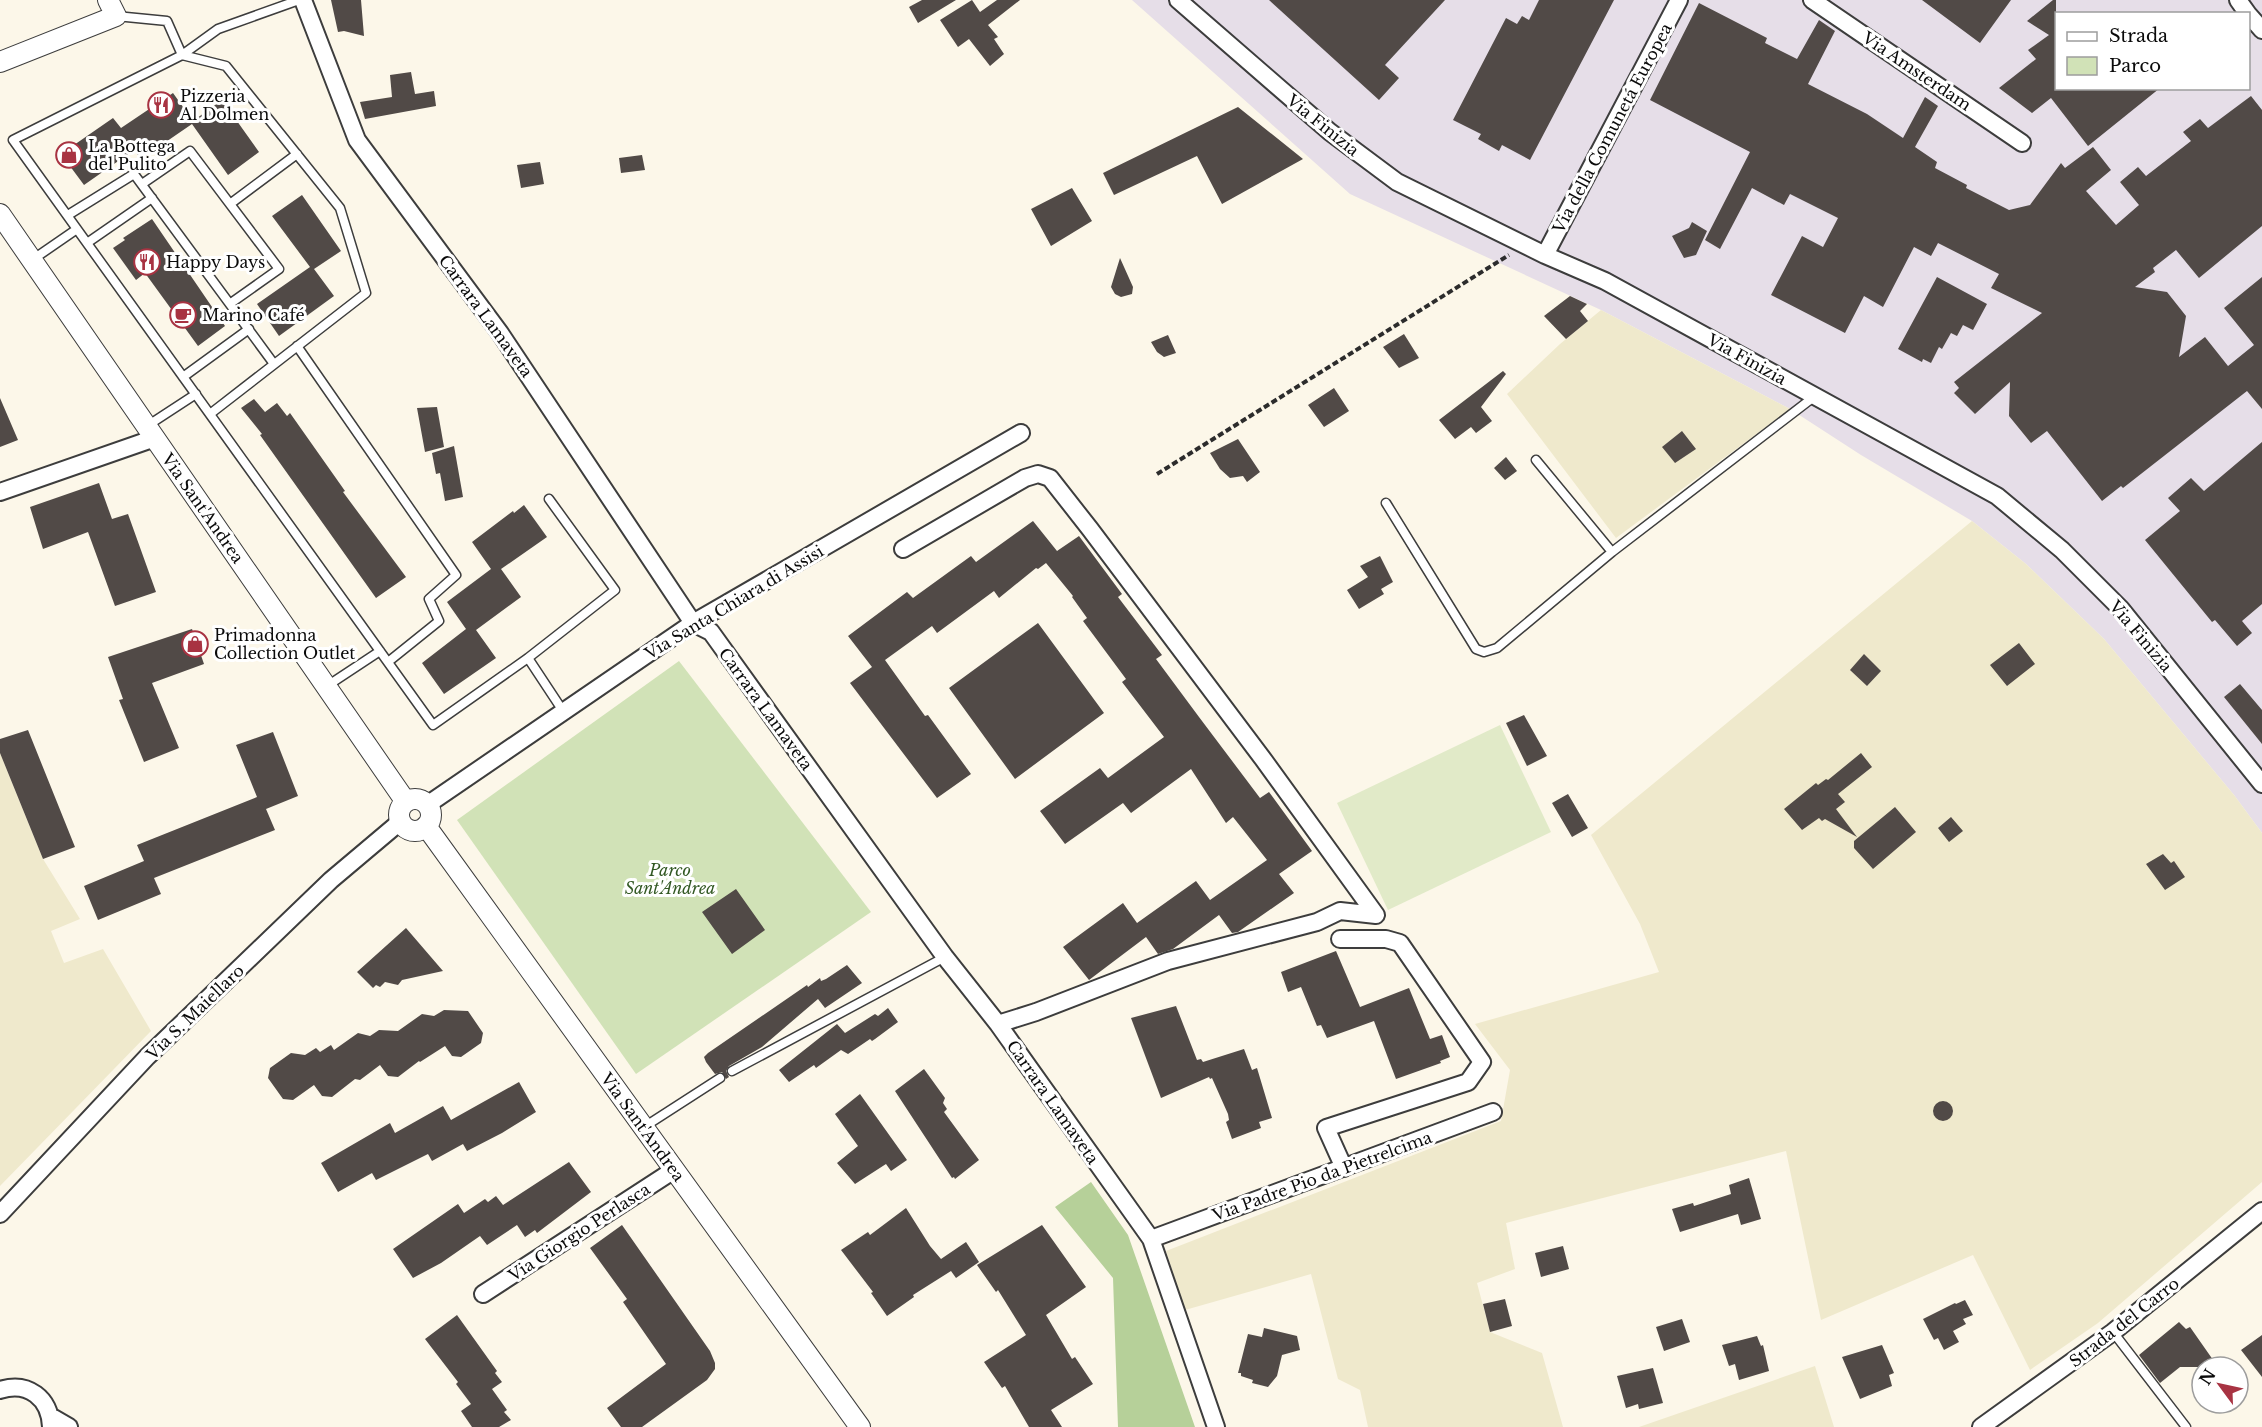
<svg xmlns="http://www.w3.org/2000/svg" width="2262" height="1427" viewBox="0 0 2262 1427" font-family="'Libre Baskerville',serif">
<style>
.industrial{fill:#e6dee8;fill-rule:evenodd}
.farmland{fill:#efe9cc}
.green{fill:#d1e2b7}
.forest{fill:#b6d099}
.pitch{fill:#e1eac8}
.building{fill:#514a47}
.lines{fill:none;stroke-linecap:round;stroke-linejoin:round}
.service-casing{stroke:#3d3d3d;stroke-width:11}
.minor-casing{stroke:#3d3d3d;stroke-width:20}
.tertiary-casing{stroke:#3d3d3d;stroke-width:22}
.path{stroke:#2c2c2c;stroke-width:4;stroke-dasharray:6 3;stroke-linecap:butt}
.service{stroke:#fff;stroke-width:8}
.minor{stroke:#fff;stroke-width:16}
.tertiary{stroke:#fff;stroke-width:20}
.labels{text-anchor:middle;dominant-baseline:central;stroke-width:6;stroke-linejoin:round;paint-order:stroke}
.street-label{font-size:16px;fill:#0a0a0a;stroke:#fff}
.poi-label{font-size:16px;fill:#0a0a0a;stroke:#fff;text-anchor:start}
.park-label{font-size:16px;font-style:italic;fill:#325823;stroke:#fff}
</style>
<rect width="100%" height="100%" fill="#fcf7e9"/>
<!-- industrial -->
<path class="industrial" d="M1132,0H2262V833L2234,795L2104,639L2026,564L1972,521L1861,455L1790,409L1601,310L1350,194ZM2056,14H2248V88H2056Z"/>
<!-- farmland -->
<path class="farmland" d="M1601,310L1790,409L1616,538L1507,394L1560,344Z
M1972,521L2026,564L2104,639L2234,795L2262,833V1182L2098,1323L2030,1370L1973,1255L1821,1320L1786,1151L1506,1223L1515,1269L1477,1283L1490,1332L1542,1353L1563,1427H1368L1360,1390L1338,1379L1311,1274L1185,1310L1166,1251L1501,1121L1510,1070L1475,1024L1659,972L1640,924L1591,835Z
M0,753L43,859L80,919L51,931L64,963L103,949L151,1031L0,1186Z
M1815,1366L1834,1427H1639Z"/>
<!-- green -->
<path class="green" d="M679,661L871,912L636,1074L457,820Z"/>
<!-- forest -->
<path class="forest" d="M1091,1182L1128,1235L1195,1427H1118L1113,1278L1055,1207Z"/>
<!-- pitch -->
<path class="pitch" d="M1500,725L1551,832L1388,910L1337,803Z"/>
<!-- building -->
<path class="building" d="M331,0H361L364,36L344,31L338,32Z
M922,0H956L918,23L909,7Z
M972,0L980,12L997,0H1020L988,25L998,37L994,39L1004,54L990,66L969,39L958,47L940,20Z
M1269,0H1445L1385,65L1399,78L1379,100Z
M1539,0H1614L1530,160L1502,145L1499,151L1478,139L1481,134L1453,120L1506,18L1517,24L1522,16L1529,20Z
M1922,0H2011L1980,43Z
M2053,0H2056V88H2160L2088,146L2051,98L2032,113L1999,88L2036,59L2028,50L2049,35L2027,21Z
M1699,3L1767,38L1765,43L1797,59L1819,20L1835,31L1808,84L1867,114L1903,138L1925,97L1938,106L1915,147L1937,162L1935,168L1967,185L1966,188L2009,210L2030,205L2061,163L2065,168L2093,147L2111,170L2086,191L2116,225L2139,205L2120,182L2138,167L2146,176L2191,141L2183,132L2200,119L2208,128L2251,96L2262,110V226L2199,278L2176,250L2153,268L2155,272L2135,287L2167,292L2186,316L2179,357L2205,337L2228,366L2254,345L2224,308L2262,277V409L2247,391L2123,488L2121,486L2102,501L2047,431L2031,443L2009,416L2010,382L1975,414L1954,393L1959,388L1954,382L2042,313L1991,288L1999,274L1938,243L1931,256L1914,247L1883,307L1864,296L1845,333L1771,295L1802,236L1823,247L1838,218L1790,194L1784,205L1752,188L1720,249L1705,240L1750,152L1650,100Z
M411,72L415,94L434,91L436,106L365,119L360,102L392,97L390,75Z
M173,93L193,121L222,100L259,152L228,175L192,124L141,159L134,150L84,185L61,154L113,118L121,128Z
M1238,107L1303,159L1222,204L1197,156L1114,195L1103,173Z
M642,155L645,170L621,173L619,158Z
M540,162L544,184L521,188L517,165Z
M1072,188L1092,221L1051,246L1031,209Z
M302,195L341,251L314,269L334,296L279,336L257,304L310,267L272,216Z
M152,219L225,326L198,346L145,273L136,280L113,248L125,240L123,238Z
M1692,222L1707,231L1696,255L1684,258L1672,236L1689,228Z
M1120,258L1133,287L1132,294L1121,297L1115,294L1111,287Z
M1937,277L1987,304L1973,330L1963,325L1957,336L1951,333L1942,349L1939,347L1931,363L1923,359L1922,362L1898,349Z
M1570,296L1587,304L1580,311L1588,321L1566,339L1544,316Z
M1404,334L1419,358L1399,368L1383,347Z
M1168,335L1176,353L1164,357L1157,352L1151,342Z
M1503,371L1506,374L1481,407L1492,421L1476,433L1471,427L1455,439L1439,420Z
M1334,388L1349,411L1324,427L1308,405Z
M0,398L18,440L0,447Z
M254,399L265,412L277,403L287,416L290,413L345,491L343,492L406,577L376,598L260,435L262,434L241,408Z
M437,407L444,447L425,452L417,408Z
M1682,431L1696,449L1675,463L1662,447Z
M1238,439L1260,472L1247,482L1243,476L1230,478L1220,469L1210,453Z
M2262,442V604L2242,621L2252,633L2237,646L2215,620L2212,622L2145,540L2180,511L2168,498L2191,478L2204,491Z
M454,446L463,497L445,501L440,473L436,474L432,453Z
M1506,457L1517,471L1505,480L1494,468Z
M99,483L112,519L128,514L156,592L115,606L88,532L43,549L30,507Z
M524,505L547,537L501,569L521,597L476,630L496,658L444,694L422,663L466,629L447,602L491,569L472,542L513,511L514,513Z
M1033,521L1057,551L1079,536L1122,594L1118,597L1162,655L1156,659L1199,717L1260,798L1269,792L1312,851L1279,874L1294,893L1238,932L1232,933L1219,915L1173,949L1158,954L1146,937L1089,980L1063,947L1123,903L1137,923L1196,881L1210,900L1267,860L1233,817L1226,823L1191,769L1131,813L1123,803L1065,844L1040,811L1100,768L1108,778L1164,737L1122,682L1126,679L1083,621L1087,618L1072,597L1073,596L1046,563L1038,569L1036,568L999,598L994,591L937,633L932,626L885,660L925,716L928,715L971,774L937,798L850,683L872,667L848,636L907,592L913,598L971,556L976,562Z
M1380,556L1393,582L1381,589L1384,594L1359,609L1347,590L1368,577L1360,566Z
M1038,623L1104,713L1015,779L949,688Z
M192,629L204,664L152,683L179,748L144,762L119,700L123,699L108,657Z
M2019,643L2035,664L2007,686L1990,665Z
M1864,654L1881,671L1867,686L1850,670Z
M2240,684L2262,710V744L2224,697Z
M1524,715L1547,756L1527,766L1506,723Z
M28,730L75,847L43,859L0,753V739Z
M273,732L298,796L266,809L275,830L154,878L161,894L98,920L84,886L144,861L137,845L257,797L236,745Z
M1861,753L1872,767L1838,794L1845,802L1836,809L1857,837L1825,819L1822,821L1819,818L1802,830L1784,809L1816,783L1818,785L1826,779L1828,780Z
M1568,794L1588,828L1572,837L1552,803Z
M1895,807L1916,832L1873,869L1854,848V841Z
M1951,817L1963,831L1949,842L1938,828Z
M2163,854L2171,863L2174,861L2185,877L2165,890L2146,864Z
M736,889L765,930L732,954L702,912Z
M406,928L443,971L402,980L398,985L385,982L380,987L376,985L373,988L357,972Z
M1336,951L1360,1007L1409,988L1430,1039L1442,1035L1450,1057L1440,1061L1441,1063L1396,1079L1374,1021L1327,1038L1321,1025L1317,1026L1301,987L1288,992L1281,972Z
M847,965L862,983L825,1008L818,999L762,1047L729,1066L726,1071L729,1077L726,1079L722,1072L715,1074L706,1062L704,1057L708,1053L807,985L808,987L820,978L821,981L826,979Z
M1176,1006L1197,1060L1201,1059L1203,1062L1244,1049L1252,1070L1257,1068L1272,1118L1259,1122L1261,1128L1232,1139L1226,1122L1229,1120L1228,1114L1212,1078L1210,1079L1209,1077L1161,1098L1131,1018Z
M888,1008L898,1022L875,1039L872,1041L870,1039L848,1054L841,1050L816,1068L814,1065L789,1082L779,1070L837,1024L845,1033L875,1014L878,1016Z
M444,1010L468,1011L483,1033L481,1043L461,1057L452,1056L445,1046L420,1062L419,1061L398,1077L388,1076L380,1065L360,1080L355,1079L332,1097L322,1096L314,1085L293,1100L283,1099L268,1078L270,1068L291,1053L305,1055L316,1048L320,1052L331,1045L334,1050L358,1033L370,1036L379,1030L398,1031L422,1014L434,1016Z
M924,1069L945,1098L943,1103L947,1109L944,1112L979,1160L955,1179L954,1177L952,1178L895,1091Z
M519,1082L536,1112L502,1133L467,1151L463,1144L432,1161L428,1154L376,1180L372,1173L338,1192L321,1163L390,1123L395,1133L443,1106L451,1120Z
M860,1094L907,1160L891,1171L886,1164L855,1184L837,1163L858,1146L835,1114Z
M1933 1111a10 10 0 1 1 20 0a10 10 0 1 1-20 0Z
M569,1162L591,1192L537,1233L535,1230L525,1237L517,1225L487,1245L480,1236L441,1263L413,1278L393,1249L458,1204L464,1213L485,1199L488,1202L496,1196L503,1205Z
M1749,1178L1761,1219L1741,1225L1738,1214L1680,1232L1672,1209L1693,1203L1694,1206L1731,1194L1729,1185Z
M906,1208L930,1246L941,1259L966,1242L979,1262L956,1278L951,1271L913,1295L914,1297L887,1316L871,1293L873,1292L841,1250L868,1232L870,1235Z
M622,1225L710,1351L715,1363V1369L707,1380L642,1427H621L607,1408L666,1364L623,1302L627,1299L590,1248Z
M1042,1225L1086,1287L1046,1315L1072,1359L1075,1357L1093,1384L1051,1410L1062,1427H1029L1005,1386L1002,1388L984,1362L1026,1335L998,1290L996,1292L977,1265Z
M1563,1246L1569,1269L1541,1277L1535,1253Z
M1505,1299L1512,1326L1490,1332L1483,1304Z
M1965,1300L1973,1315L1963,1319L1966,1324L1953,1331L1959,1342L1944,1350L1938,1338L1934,1340L1923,1319L1955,1303L1956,1304Z
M457,1315L497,1371L495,1373L502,1382L492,1389L507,1410L504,1412L511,1420L499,1427H472L461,1411L471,1404L456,1384L458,1382L425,1339Z
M1682,1319L1690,1342L1664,1351L1656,1327Z
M2179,1322L2186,1329L2190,1327L2218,1367H2180L2160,1383L2139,1355Z
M1264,1328L1297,1336L1300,1350L1282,1355L1277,1376L1268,1387L1252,1383L1253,1380L1241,1376V1373H1238L1248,1334L1262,1337Z
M2262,1335V1377L2241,1350Z
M1757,1336L1761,1346L1763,1345L1769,1371L1739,1380L1735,1364L1729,1366L1722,1345Z
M1882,1345L1894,1373L1889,1375L1892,1386L1860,1399L1842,1357Z
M1653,1368L1663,1403L1639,1409L1638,1404L1626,1408L1617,1376Z"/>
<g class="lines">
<!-- service casing -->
<g class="service-casing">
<path id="service" d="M116,16L167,21L182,55L13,140L433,725L528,658L615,590L549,499
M182,55L226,66L340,208L366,293L210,414
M182,55L218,29L299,0
M142,184L190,151L279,269L231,303
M230,204L297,154
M68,215L134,174L274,364
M87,243L152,198
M32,260L77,229
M297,346L456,575L429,599L439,621L388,662
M183,377L249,329
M147,426L196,394
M1536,460L1612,552
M1386,503L1476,649L1484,652L1497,648L1612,552L1815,396
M528,658L563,711
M327,686L380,651
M732,1071L945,957
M644,1127L720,1078
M2113,1332L2186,1427"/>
</g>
<!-- minor casing -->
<g class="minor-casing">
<path id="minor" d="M303,0L357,140L500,333L693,623L711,632L945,957L998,1024L1151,1239L1216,1427
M1178,0L1330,132L1397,182L1545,255L1605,281L1997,496L2062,550L2121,609L2262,784
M1812,0L2022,143
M2238,0L2248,14
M2248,14L2262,30
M1545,255L1679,0
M0,492L155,438
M903,549L1025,478L1038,474L1050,478L1090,529L1263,759L1376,915L1340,911L1317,922L1168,961L1036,1012L998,1024
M427,805L693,623L1021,433
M1340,939H1386L1400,943L1482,1062L1468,1082L1326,1128L1344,1168
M0,1214L147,1057L331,880L401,821
M1151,1239L1493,1112
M483,1294L674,1170
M0,1390C28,1381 50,1398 51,1427
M50,1416L69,1427
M1981,1427L2113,1332L2262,1211"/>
</g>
<!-- tertiary casing -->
<g class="tertiary-casing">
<path id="tertiary" d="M0,62L116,16L108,0
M0,214L406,802
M399 815a16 16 0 1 1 32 0a16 16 0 1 1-32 0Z
M426,826L860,1427"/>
</g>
<!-- path -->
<path class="path" d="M1157,474L1509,255"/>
<!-- service -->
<use href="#service" class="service"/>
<!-- minor -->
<use href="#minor" class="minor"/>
<!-- tertiary -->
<use href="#tertiary" class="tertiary"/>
</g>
<!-- icons -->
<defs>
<g id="restaurant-ring" transform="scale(1.35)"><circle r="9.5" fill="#fff" stroke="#a83342" stroke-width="1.5"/><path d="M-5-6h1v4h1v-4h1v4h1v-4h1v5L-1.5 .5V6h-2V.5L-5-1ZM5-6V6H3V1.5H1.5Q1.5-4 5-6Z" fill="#a83342"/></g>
<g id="shop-ring" transform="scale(1.35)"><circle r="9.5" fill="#fff" stroke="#a83342" stroke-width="1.5"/><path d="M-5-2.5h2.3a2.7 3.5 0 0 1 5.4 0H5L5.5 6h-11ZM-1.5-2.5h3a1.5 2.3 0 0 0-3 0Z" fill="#a83342"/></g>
<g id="cafe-ring" transform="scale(1.35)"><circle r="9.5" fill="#fff" stroke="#a83342" stroke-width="1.5"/><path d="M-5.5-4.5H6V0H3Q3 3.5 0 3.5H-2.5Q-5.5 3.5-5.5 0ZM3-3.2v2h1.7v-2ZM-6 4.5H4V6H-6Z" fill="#a83342"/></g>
</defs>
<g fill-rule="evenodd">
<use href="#restaurant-ring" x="161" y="105"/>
<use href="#shop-ring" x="69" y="155"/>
<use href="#restaurant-ring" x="147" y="262"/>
<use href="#cafe-ring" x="183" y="315"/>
<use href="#shop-ring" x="195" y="644"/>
</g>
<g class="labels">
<!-- street labels -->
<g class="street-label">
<text transform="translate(1917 71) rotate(34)">Via Amsterdam</text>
<text transform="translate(1323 125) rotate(39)">Via Finizia</text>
<text transform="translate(1612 128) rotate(-62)">Via della Comunetá Europea</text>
<text transform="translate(486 316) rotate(54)">Carrara Lamaveta</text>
<text transform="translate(1747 359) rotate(29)">Via Finizia</text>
<text transform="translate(203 508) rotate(55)">Via Sant'Andrea</text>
<text transform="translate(734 602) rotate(-31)">Via Santa Chiara di Assisi</text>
<text transform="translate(2141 636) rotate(50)">Via Finizia</text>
<text transform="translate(766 709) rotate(54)">Carrara Lamaveta</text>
<text transform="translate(195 1012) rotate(-44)">Via S. Maiellaro</text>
<text transform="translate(1053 1102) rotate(55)">Carrara Lamaveta</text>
<text transform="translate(643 1127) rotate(54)">Via Sant'Andrea</text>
<text transform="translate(1322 1176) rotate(-20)">Via Padre Pio da Pietrelcima</text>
<text transform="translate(579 1232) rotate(-33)">Via Giorgio Perlasca</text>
<text transform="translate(2124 1322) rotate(-38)">Strada del Carro</text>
</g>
<!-- poi labels -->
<g class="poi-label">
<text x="180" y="96">Pizzeria<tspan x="180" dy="18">Al Dolmen</tspan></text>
<text x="88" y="146">La Bottega<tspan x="88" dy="18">del Pulito</tspan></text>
<text x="166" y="262">Happy Days</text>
<text x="202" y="315">Marino Café</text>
<text x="214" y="635">Primadonna<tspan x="214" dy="18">Collection Outlet</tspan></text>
</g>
<!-- park labels -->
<g class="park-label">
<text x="670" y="870">Parco<tspan x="670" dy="18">Sant'Andrea</tspan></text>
</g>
</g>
<!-- legend -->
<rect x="2055" y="12" width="195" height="78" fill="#ffffff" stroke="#9d9d9d" stroke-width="1.5"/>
<rect x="2067" y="32" width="30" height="9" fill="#ffffff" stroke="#9d9d9d" stroke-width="1.5"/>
<text x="2109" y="42" font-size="18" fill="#0a0a0a">Strada</text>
<rect x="2067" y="57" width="30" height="18" fill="#d1e2b7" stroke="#9d9d9d" stroke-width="1.5"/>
<text x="2109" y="72" font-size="18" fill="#0a0a0a">Parco</text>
<!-- north arrow -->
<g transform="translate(2220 1385) rotate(303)"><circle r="28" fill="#ffffff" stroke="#9d9d9d" stroke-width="1.5"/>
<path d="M0-4.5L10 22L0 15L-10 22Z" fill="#a83342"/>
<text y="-9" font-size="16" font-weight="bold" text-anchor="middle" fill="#0a0a0a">N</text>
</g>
</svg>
